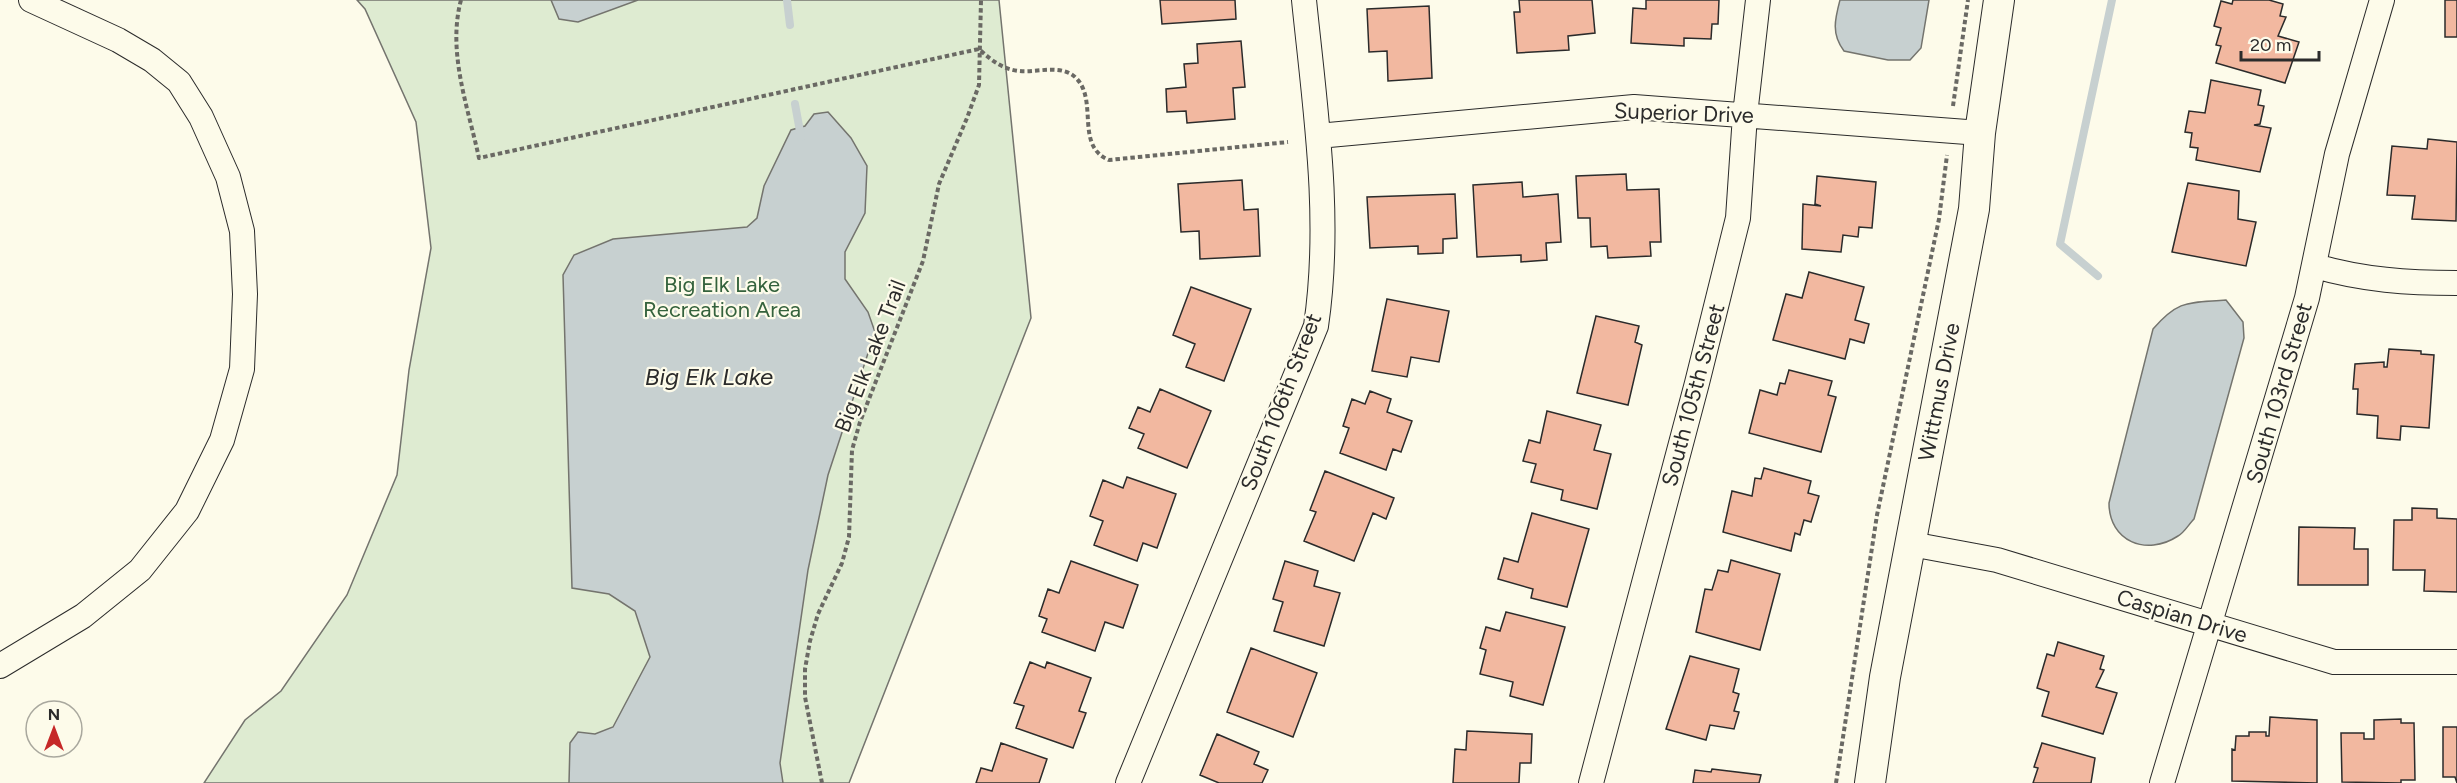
<svg xmlns="http://www.w3.org/2000/svg" width="2457" height="783" viewBox="0 0 2457 783" font-family="Figtree,sans-serif">
<style>
.green{fill:#deebd1;stroke:#74746e;stroke-width:1.5}
.water{fill:#c7d0d0;stroke:#74746e;stroke-width:1.5}
.lines{fill:none;stroke-linecap:round;stroke-linejoin:round}
.stream{stroke:#c7d0d0;stroke-width:8}
.building{fill:#f2b8a0;stroke:#2b2b2b;stroke-width:1.5}
.minor-casing{stroke:#2b2b2b;stroke-width:26}
.tertiary-casing{stroke:#2b2b2b;stroke-width:32}
.path{stroke:#6a6964;stroke-width:4;stroke-dasharray:4.5 3;stroke-linecap:butt}
.minor{stroke:#fdfbea;stroke-width:24}
.tertiary{stroke:#fdfbea;stroke-width:30}
.labels{text-anchor:middle;dominant-baseline:central;stroke-width:4.5;stroke-linejoin:round;paint-order:stroke}
.street-label{font-size:22px;fill:#2b2b2b;stroke:#fdfbea}
.park-label{font-size:22px;fill:#34623c;stroke:#fdfbea}
.water-label{font-size:24px;font-style:italic;fill:#2b2b2b;stroke:#fdfbea}
</style>
<rect width="100%" height="100%" fill="#fdfbea"/>
<!-- green -->
<path class="green" d="M357,0H999L1031,318L849,783H204L245,720L281,691L347,595L397,475L409,370L431,248L416,122L365,9Z"/>
<!-- water -->
<path class="water" d="M551,0H638L578,22L559,19Z
M1840,0H1929L1921,48L1910,60H1888L1844,51C1831,34 1835,19 1840,0Z
M828,112L851,138L867,166L865,213L845,252V279L868,312L875,332L828,475L808,570L780,763L783,783H569L570,743L578,732L595,734L613,727L650,657L635,611L609,594L572,588L563,275L574,255L613,239L747,227L757,218L764,186L791,130L805,126L814,114Z
M2226,300L2243,322L2244,338L2194,519C2189,524 2184,533 2178,536C2146,557 2109,541 2109,503L2153,329C2179,299 2189,303 2226,300Z"/>
<g class="lines">
<!-- stream -->
<path class="stream" d="M787,0L790,25
M795,104L801,137
M2098,276L2060,244L2112,0"/>
</g>
<!-- building -->
<path class="building" d="M1160,0H1235L1236,19L1162,24Z
M1519,0H1592L1595,33L1568,36L1569,50L1517,53L1514,12H1520Z
M1646,0H1719L1718,24H1712L1711,39L1684,38V46L1631,43L1633,8L1646,9Z
M2233,0H2269L2283,4L2280,16L2286,17L2278,36L2299,42L2285,83L2216,63L2221,46L2216,45L2221,28L2214,26L2221,1L2232,4Z
M2445,0H2457V37H2445Z
M1429,6L1432,78L1388,81L1387,51L1369,52L1367,9Z
M1241,41L1245,87L1233,88L1235,119L1187,123L1186,111L1167,112L1166,89L1186,87L1184,64L1198,63L1197,44Z
M2211,80L2261,90L2258,105L2264,106L2260,124L2254,125L2271,128L2260,172L2196,160L2198,148L2190,147L2192,133L2185,132L2189,111L2205,113Z
M2428,139L2457,142L2456,221L2412,219L2415,196L2387,195L2392,146L2427,149Z
M1626,174L1627,190L1659,189L1661,242H1650L1651,256L1608,258L1607,246L1591,247L1590,218H1578L1576,176Z
M1817,176L1876,182L1872,228L1859,227L1858,237L1843,235L1841,252L1802,249L1803,204L1821,206L1815,204Z
M1242,180L1244,210L1258,209L1260,256L1200,259L1199,231L1181,232L1178,184Z
M1522,182L1523,197L1558,194L1561,242L1546,243L1547,260L1521,262V255L1477,257L1473,185Z
M2188,183L2239,191L2238,219L2256,222L2246,266L2172,252Z
M1455,194L1457,238L1443,239V253L1418,254V246L1370,248L1367,197Z
M1809,272L1864,287L1855,320L1869,324L1864,343L1850,339L1845,359L1773,340L1786,294L1802,298Z
M1191,287L1251,309L1224,381L1186,367L1195,344L1173,335Z
M1387,299L1449,311L1439,362L1411,357L1407,377L1372,371Z
M1596,316L1639,326L1635,342L1642,345L1628,405L1577,393Z
M2389,349L2421,351V354L2434,355L2429,428L2401,426L2400,440L2377,438L2378,416L2357,414L2358,389H2353L2355,364L2384,362V367H2387Z
M1789,370L1832,381L1828,395L1836,397L1821,452L1749,433L1760,390L1777,395L1780,383L1785,384Z
M1160,389L1211,411L1187,468L1138,448L1144,434L1129,428L1138,407L1150,412Z
M1370,391L1391,399L1387,412L1412,421L1401,452L1393,449L1386,470L1340,453L1349,428L1343,426L1352,399L1365,404Z
M1547,411L1601,425L1594,450L1611,454L1597,509L1561,500L1563,490L1531,482L1536,464L1523,461L1529,440L1540,443Z
M1764,468L1811,481L1808,493L1819,496L1811,522L1804,520L1800,535L1795,533L1791,551L1723,532L1732,491L1752,496L1755,478L1761,479Z
M1325,471L1394,498L1386,519L1373,513L1354,561L1304,541L1316,512L1310,510Z
M1127,477L1176,494L1157,548L1143,543L1137,561L1094,545L1103,521L1090,516L1103,480L1123,488Z
M2412,508L2437,509V518L2457,519V592L2424,591L2425,570H2393L2394,520H2412Z
M1532,513L1589,529L1567,607L1531,598L1533,589L1498,579L1504,558L1518,562Z
M2299,527L2355,528L2354,549H2368V585H2298Z
M1731,560L1780,574L1760,650L1696,632L1705,589L1712,590L1718,570L1728,572Z
M1071,561L1138,585L1123,628L1105,622L1095,651L1042,632L1047,619L1039,616L1048,589L1059,593Z
M1285,561L1318,571L1314,586L1340,593L1324,646L1274,631L1283,602L1273,599Z
M1506,612L1565,627L1543,705L1510,696L1513,682L1480,674L1486,650L1480,648L1486,627L1500,631Z
M2058,642L2104,656L2100,669L2104,670L2096,687L2117,693L2103,734L2042,716L2049,692L2037,688L2047,654L2054,656Z
M1251,648L1317,673L1293,737L1227,712Z
M1690,656L1739,669L1733,692L1739,694L1734,711L1739,712L1734,729L1710,725L1706,740L1666,729Z
M1030,662L1045,668L1047,662L1091,678L1079,711L1086,713L1073,748L1016,728L1024,706L1014,703Z
M2270,717L2317,720V783L2232,781V749L2235,750L2236,736H2249V732H2266V736H2269Z
M2401,719V723H2414L2415,780H2401V783L2342,782L2341,733H2364V739H2374V720Z
M2443,727H2457V783L2455,777H2443Z
M1467,731L1532,734L1531,763H1520L1519,783H1453L1455,749L1466,750Z
M1217,734L1259,752L1254,764L1268,770L1262,783H1219L1200,775Z
M1001,743L1047,759L1039,783H976L981,768L992,771Z
M2042,743L2095,758L2091,783H2033L2038,768L2034,767Z
M1712,769L1761,775L1759,783H1693L1695,770L1711,772Z"/>
<g class="lines">
<!-- minor casing -->
<g class="minor-casing">
<path id="minor" d="M1318,136L1634,107L1980,133
M2315,266C2363,280 2408,283 2457,283
M1911,544L1997,560L2334,662H2457
M0,666L83,616L140,570L187,511L222,440L242,369L245,294L242,231L228,177L201,117L179,82L152,60L118,40L31,0
M1128,783L1316,326C1332,218 1315,108 1304,0
M1591,783L1697,383L1738,218L1745,115L1758,0
M2162,783L2307,298L2337,154L2382,0"/>
</g>
<!-- tertiary casing -->
<g class="tertiary-casing">
<path id="tertiary" d="M1870,783L1885,677L1974,209L1980,133L1999,0"/>
</g>
<!-- path -->
<path class="path" d="M461,0C447,52 468,107 479,158L979,49C991,60 1002,69 1019,71C1037,73 1063,63 1077,79C1098,102 1075,146 1109,160L1288,142
M1953,106L1968,0
M822,783L805,697V669L810,641L818,614L842,563L849,537L852,450L860,422L923,261L939,184L967,118L979,85L981,0
M1836,783L1877,515L1939,219L1947,155"/>
<!-- minor -->
<use href="#minor" class="minor"/>
<!-- tertiary -->
<use href="#tertiary" class="tertiary"/>
</g>
<g class="labels">
<!-- street labels -->
<g class="street-label">
<text transform="translate(1684 113) rotate(2)">Superior Drive</text>
<text transform="translate(870 356) rotate(-69)">Big Elk Lake Trail</text>
<text transform="translate(1939 392) rotate(-79)">Wittmus Drive</text>
<text transform="translate(2279 393) rotate(-74)">South 103rd Street</text>
<text transform="translate(1693 395) rotate(-75)">South 105th Street</text>
<text transform="translate(1281 402) rotate(-69)">South 106th Street</text>
<text transform="translate(2182 616) rotate(17)">Caspian Drive</text>
</g>
<!-- park labels -->
<g class="park-label">
<text x="722" y="284">Big Elk Lake<tspan x="722" dy="25">Recreation Area</tspan></text>
</g>
<!-- water labels -->
<g class="water-label">
<text x="709" y="376">Big Elk Lake</text>
</g>
</g>
<!-- north arrow -->
<g transform="translate(54 729)"><circle r="28" fill="#fdfbea" stroke="#a9a89e" stroke-width="1.5"/>
<path d="M0-4.5L10 22L0 15L-10 22Z" fill="#c62828"/>
<text y="-9" font-size="16" font-weight="bold" text-anchor="middle" fill="#2b2b2b">N</text>
</g>
<!-- scale -->
<path d="M2241 51v9h78v-9" fill="none" stroke="#2b2b2b" stroke-width="3"/>
<text x="2250" y="51" font-size="18" fill="#2b2b2b" stroke="#fdfbea" stroke-width="4.5" paint-order="stroke">20 m</text>
</svg>
